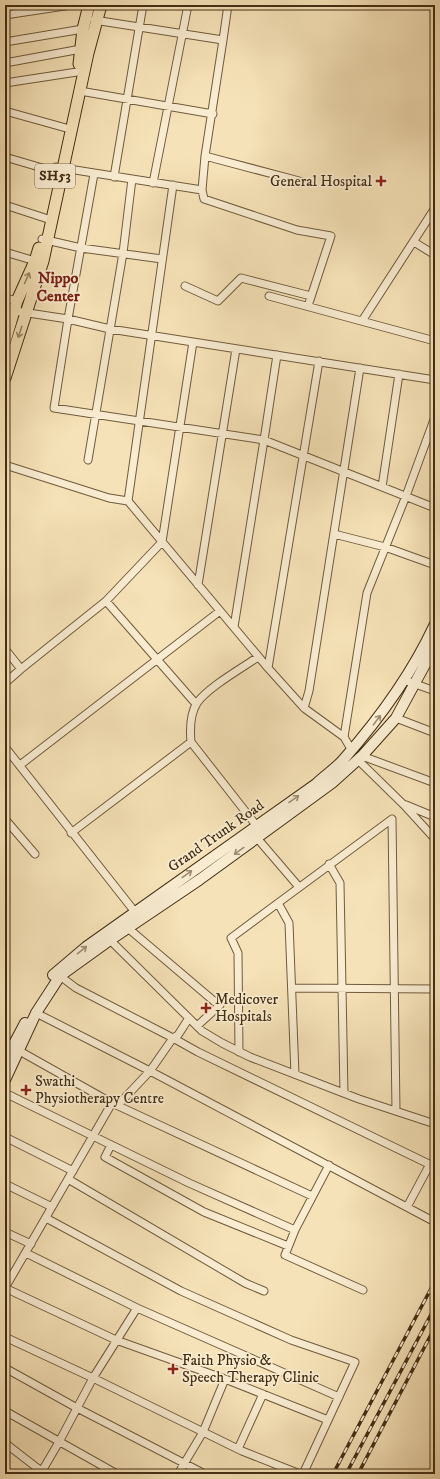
<svg xmlns="http://www.w3.org/2000/svg" width="440" height="1479" viewBox="0 0 440 1479" font-family="'IM FELL DW Pica',serif">
<style>
.lines{fill:none;stroke-linecap:round;stroke-linejoin:round}
.minor-casing{stroke:#705b3c;stroke-width:9}
.secondary-casing{stroke:#432e13;stroke-width:12}
.primary-casing{stroke:#432e13;stroke-width:13}
.minor{stroke:#f9ecd1;stroke-width:7}
.secondary{stroke:#f9ecd1;stroke-width:10}
.primary{stroke:#f6e2b8;stroke-width:11}
.rail-casing{stroke:#432e13;stroke-width:3.5}
.rail{stroke:#f9ecd1;stroke-width:2;stroke-dasharray:6;stroke-linecap:butt}
.oneway{stroke:#9c8866}
.oneway2{stroke:#9e8d72}
.poi-dot{fill:#8f2418;stroke:#f9ecd1;stroke-width:1.5}
.labels{text-anchor:middle;dominant-baseline:central;stroke-width:3.5;stroke-linejoin:round;paint-order:stroke}
.shield{fill:#f9ecd1;stroke:#7a674c;stroke-width:1}
.shield-label{font-size:14px;font-weight:bold;fill:#432e13}
.poi-label{font-size:15px;fill:#432e13;stroke:#f9ecd1;text-anchor:start}
.street-label{font-size:15px;fill:#432e13;stroke:#f9ecd1}
.neighbourhood-label{font-size:16px;font-weight:bold;fill:#7a1f14;stroke:#f9ecd1}
</style>
<rect width="100%" height="100%" fill="#f6e2b8"/>
<filter id="stains"><feTurbulence type="fractalNoise" baseFrequency=".005" numOctaves="4"/><feColorMatrix values="0 0 0 0 .2 0 0 0 0 .09 0 0 0 0 .02 0 0 0 .5 -.17"/></filter>
<radialGradient id="worn" r=".72"><stop offset=".6" stop-color="#630" stop-opacity="0"/><stop offset="1" stop-color="#630" stop-opacity=".3"/></radialGradient>
<g class="lines">
<!-- minor casing -->
<g class="minor-casing">
<path id="minor" d="M5,15L71,5
M94,20L223,40L228,5
M223,40L205,156L202,190L204,199L297,230L331,236L308,306
M5,42L83,29
M5,63L81,49
M5,83L77,72
M80,91L213,114
M5,111L66,128
M205,156L303,182
M5,157L56,172
M56,167L202,190
M94,174L68,319L54,408L264,440L435,508
M114,177L143,5
M153,183L188,5
M5,205L48,219
M42,239L81,248L162,259
M414,242L435,255
M5,252L35,261
M185,286L218,301L241,278L311,296
M269,296L435,341
M5,298L17,301
M15,311L68,319L110,329L435,380
M362,321L435,208
M88,460L123,253L132,179
M5,465L109,498L128,501L268,668L304,708L344,737L351,749
M382,487L399,374
M128,501L173,185
M334,534L385,547L435,565
M198,585L236,349
M106,601L162,542L193,342
M234,627L264,440L277,355
M5,649L21,669L106,601L196,704
M268,668L319,361
M404,680L435,691
M5,683L21,669
M304,708L309,691L360,368
M396,718L435,733
M344,737L367,593L406,496L435,417
M5,747L135,912
M362,756L435,783
M358,760L404,805L435,839
M20,765L220,611
M406,805L435,817
M5,819L35,854
M256,825L191,742C190,731 190,714 197,703C207,688 242,668 258,657
M71,833L191,742
M257,838L299,887
M329,864L340,883L344,1093
M278,903L392,819L396,1111
M129,929L215,1002L220,1005L197,1026
M110,940L202,1031L222,1043L250,1057L359,1099L435,1124
M60,976L76,988L173,1038L198,1052L435,1167
M292,988L435,989
M36,1013L150,1071L433,1221
M16,1049L112,1103L312,1196
M239,1052L238,953L231,938L278,903L289,923L295,1074
M5,1093L189,1183L295,1230L329,1165
M118,1105L150,1071L173,1038L178,1035L189,1018
M5,1137L73,1171
M111,1145L105,1157L204,1212L288,1246
M68,1179L245,1283L264,1291
M5,1184L52,1207
M407,1207L430,1164
M46,1218L181,1291L291,1340L355,1362L303,1474
M295,1230L285,1255L363,1290
M5,1232L31,1244
M26,1253L137,1308L339,1397
M5,1288L116,1340L225,1379L328,1420
M5,1288L112,1103
M5,1337L93,1378L242,1451L300,1474
M5,1368L77,1408L205,1474
M5,1411L117,1474
M5,1443L45,1474
M238,1449L263,1394
M42,1471L59,1442L93,1378L137,1308
M178,1474L203,1432L225,1379"/>
</g>
<!-- secondary casing -->
<g class="secondary-casing">
<path id="secondary" d="M53,975L86,947L316,784C324,776 335,769 343,760C379,719 412,674 435,624
M5,1061L25,1023
M5,1080L36,1013L60,976L110,940L199,880L280,821L332,783L362,756L396,718L435,646"/>
</g>
<!-- primary casing -->
<g class="primary-casing">
<path id="primary" d="M79,64L83,29L89,5
M5,341L17,301L35,261L39,248
M5,378L43,261L88,53L101,5"/>
</g>
<!-- minor -->
<use href="#minor" class="minor"/>
<!-- secondary -->
<use href="#secondary" class="secondary"/>
<!-- primary -->
<use href="#primary" class="primary"/>
<!-- rail casing -->
<g class="rail-casing">
<path id="rail" d="M333,1474L435,1281
M346,1474L435,1307
M358,1474L435,1327"/>
</g>
<!-- rail -->
<use href="#rail" class="rail"/>
</g>
<!-- one-way arrows -->
<defs><path id="oneway-shaft" d="M-6 0H5M1.5-3L5.5 0L1.5 3" fill="none" stroke-width="1.6" stroke-linecap="round" stroke-linejoin="round"/></defs>
<g class="oneway">
<use href="#oneway-shaft" transform="translate(27 278) rotate(-66)"/>
<use href="#oneway-shaft" transform="translate(20 332) rotate(108)"/>
</g>
<g class="oneway2">
<use href="#oneway-shaft" transform="translate(377 720) rotate(-53)"/>
<use href="#oneway-shaft" transform="translate(294 799) rotate(-35)"/>
<use href="#oneway-shaft" transform="translate(239 851) rotate(144)"/>
<use href="#oneway-shaft" transform="translate(187 874) rotate(-36)"/>
<use href="#oneway-shaft" transform="translate(82 950) rotate(-39)"/>
</g>
<!-- markers -->
<g class="poi-dot">
<path d="M379 175h4v4h4v4h-4v4h-4v-4h-4v-4h4z"/>
<path d="M204 1002h4v4h4v4h-4v4h-4v-4h-4v-4h4z"/>
<path d="M24 1084h4v4h4v4h-4v4h-4v-4h-4v-4h4z"/>
<path d="M171 1363h4v4h4v4h-4v4h-4v-4h-4v-4h4z"/>
</g>
<g class="labels">
<!-- shield labels -->
<rect class="shield" x="35" y="164" width="40" height="24" rx="3"/>
<g class="shield-label">
<text x="55" y="176">SH53</text>
</g>
<!-- poi labels -->
<g class="poi-label">
<text x="372" y="181" text-anchor="end">General Hospital</text>
<text x="215" y="999">Medicover<tspan x="215" dy="17">Hospitals</tspan></text>
<text x="35" y="1081">Swathi<tspan x="35" dy="17">Physiotherapy Centre</tspan></text>
<text x="182" y="1360">Faith Physio &amp;<tspan x="182" dy="17">Speech Therapy Clinic</tspan></text>
</g>
<!-- street labels -->
<g class="street-label">
<text transform="translate(216 836) rotate(-35)">Grand Trunk Road</text>
</g>
<!-- neighbourhood labels -->
<g class="neighbourhood-label">
<text x="58" y="278">Nippo<tspan x="58" dy="18">Center</tspan></text>
</g>
</g>
<!-- margin -->
<rect width="440" height="1479" fill="none" stroke="#f6e2b8" stroke-width="20"/>
<rect x="6" y="6" width="428" height="1467" fill="none" stroke="#432e13" stroke-width="2"/>
<rect x="10" y="10" width="420" height="1459" fill="none" stroke="#432e13"/>
<rect width="100%" height="100%" filter="url(#stains)"/>
<rect width="100%" height="100%" fill="url(#worn)"/>
</svg>
